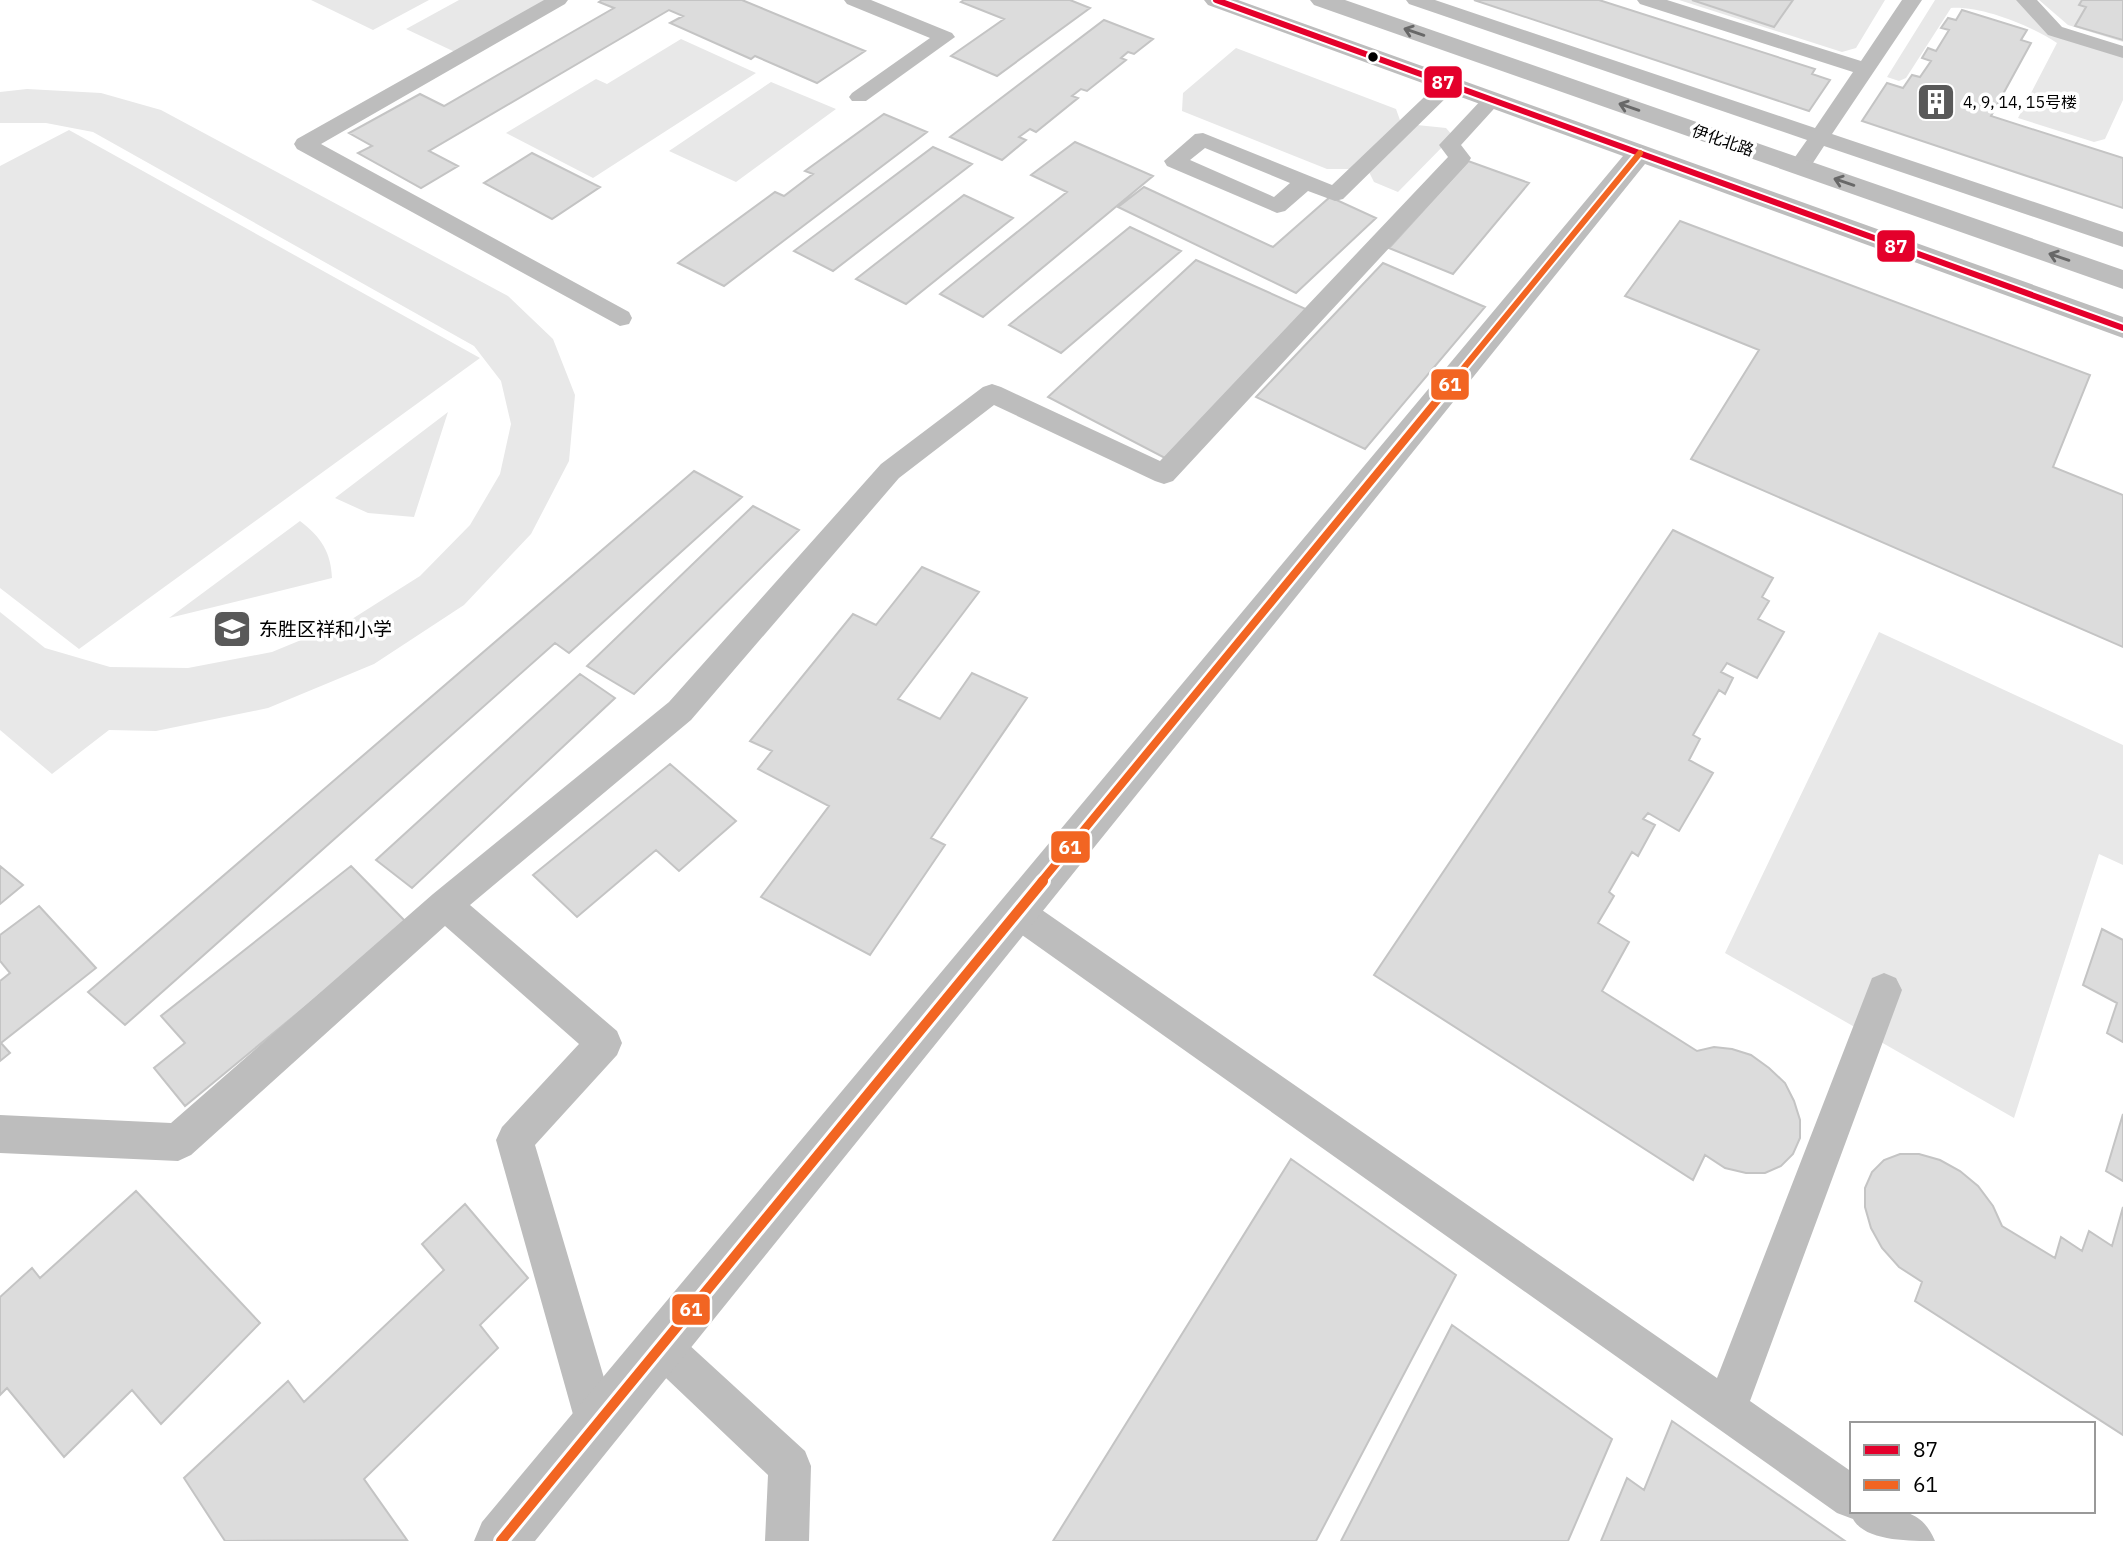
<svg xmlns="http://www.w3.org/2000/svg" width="2123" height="1541" viewBox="0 0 2123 1541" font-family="'IBM Plex Sans','Noto Sans SC',sans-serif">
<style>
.green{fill:#e8e8e8}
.building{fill:#dcdcdc;stroke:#c4c4c4;stroke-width:2}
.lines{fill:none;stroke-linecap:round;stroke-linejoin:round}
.service{fill:#bdbdbd;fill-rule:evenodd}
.tertiary{fill:#bdbdbd;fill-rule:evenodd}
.bus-1-casing{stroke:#fff;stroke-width:10}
.bus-2-far2-casing{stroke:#fff;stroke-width:10}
.bus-2-far1-casing{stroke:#fff;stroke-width:13}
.bus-2-casing{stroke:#fff;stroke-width:16}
.bus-1{stroke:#e4002b;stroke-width:6}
.bus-2-far2{stroke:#f26522;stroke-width:6}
.bus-2-far1{stroke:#f26522;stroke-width:8}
.bus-2{stroke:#f26522;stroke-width:10}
.oneway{stroke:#686868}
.bus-dot{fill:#000;stroke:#fff;stroke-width:2.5}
.labels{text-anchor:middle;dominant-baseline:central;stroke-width:7;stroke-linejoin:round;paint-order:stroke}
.far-poi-label{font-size:16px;fill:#000;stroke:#fff;text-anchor:start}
.far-street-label{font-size:16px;fill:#000;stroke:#fff}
.poi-label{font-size:19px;fill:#000;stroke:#fff;text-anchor:start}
.line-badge{stroke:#fff;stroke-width:2.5}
.badge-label{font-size:19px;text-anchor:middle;font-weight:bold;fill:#fff}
</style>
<rect width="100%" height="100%" fill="#fff"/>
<!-- green -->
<path class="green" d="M311,0H429L373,30Z
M459,0H549L455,52L406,29Z
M1679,0H1885L1856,48L1842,52Z
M1935,0H2019L2048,32L2123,57V100L2105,139L2094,142L2018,118L2057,43C2032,26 1982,6 1951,8L1906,78L1899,81L1887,77Z
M2039,0H2123V42L2068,25Z
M681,39L756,73L593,178L506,133L596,79L607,84Z
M1236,48L1396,109L1401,123L1353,169H1327L1182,111L1183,93Z
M771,82L836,109L736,182L669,151Z
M27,89L101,93L161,110L508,296L553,339L575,395L569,461L531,534L464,605L374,664L268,708L156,731L109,730L52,774L0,730V612L45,648L110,667L188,668L272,652L352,619L420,576L470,525L500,474L511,424L501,381L474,346L93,132L46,123H0V92Z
M1417,125L1446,128L1453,136L1398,192L1374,182L1369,172Z
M69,130L480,358L79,649L0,588V166Z
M448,412L414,517L368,513L335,498Z
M300,521C321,537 331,552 332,578L169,618Z
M1879,632L2123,745V865L2099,854L2014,1118L1725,953Z"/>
<!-- building -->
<path class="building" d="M602,0H742L865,51L817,83L755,56L751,59L670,23L683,16L669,10L429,151L458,166L421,188L358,153L372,146L349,133L420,94L444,106L614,8L599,2Z
M964,0H1070L1090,8L997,76L951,56L1004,19L961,2Z
M1474,0H1599L1815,69L1812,74L1830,80L1809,111Z
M1692,0H1793L1774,27Z
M2082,0H2123V40L2075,26L2086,7L2079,5Z
M1962,10L2027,30L2021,40L2031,43L1991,116L2123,158V208L1862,121L1887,83L1903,88L1912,75L1920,77L1931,61L1922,58L1928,48L1936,51L1949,30L1941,28L1948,18L1956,20Z
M1104,20L1153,39L1134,54L1128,52L1121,58L1126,60L1087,91L1081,89L1072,96L1078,98L1036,132L1030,129L1019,137L1026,140L1002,160L950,137Z
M884,114L927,132L724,286L678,263L775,192L784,196L813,174L805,171Z
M1075,142L1153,176L983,317L940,294L1067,192L1031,175Z
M933,147L972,164L833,271L794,251Z
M532,153L600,187L552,219L484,183Z
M1468,161L1529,183L1453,274L1389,248Z
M1144,187L1273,247L1330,197L1376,218L1296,293L1118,207Z
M964,195L1013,218L906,304L856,279Z
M1680,221L2090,375L2053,467L2123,495V647L1691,459L1759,350L1625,296Z
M1130,227L1181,251L1061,353L1009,325Z
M1196,260L1308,310L1165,458L1048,397Z
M1383,263L1485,307L1365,449L1256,397Z
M694,471L742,497L569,653L555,643L125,1025L88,992Z
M753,506L799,530L634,694L587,666Z
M1673,530L1773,578L1762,597L1769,601L1758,619L1784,632L1757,678L1727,663L1721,672L1733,678L1725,694L1719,690L1693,735L1700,739L1689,760L1713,773L1679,831L1648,813L1643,819L1655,825L1638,856L1632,852L1609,892L1614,896L1598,923L1629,942L1602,991L1697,1051L1714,1047L1732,1049L1751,1055L1769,1068L1785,1083L1794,1101L1800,1120V1138L1793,1154L1781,1166L1765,1173H1746L1725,1168L1705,1155L1693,1180L1374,975Z
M922,567L979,592L898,699L940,719L972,673L1027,698L931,838L945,845L870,955L761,897L829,806L758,769L772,751L750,741L853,614L876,625Z
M580,674L615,698L412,888L376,860Z
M670,764L736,821L679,871L656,850L577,917L533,875Z
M0,866L23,885L0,904Z
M351,866L407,923L185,1106L154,1068L185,1043L161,1016Z
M39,906L96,968L1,1043L10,1053L0,1061V981L10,973L0,961V935Z
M2102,929L2123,940V1042L2107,1033L2117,1003L2083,985Z
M2123,1114V1181L2106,1171Z
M1900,1154H1919L1940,1160L1960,1171L1978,1186L1993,1206L2002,1226L2055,1258L2061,1237L2082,1251L2089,1231L2112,1246L2123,1207V1435L1915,1301L1922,1282L1899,1267L1882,1248L1871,1228L1865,1207V1188L1872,1172L1884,1160Z
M1291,1159L1456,1275L1316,1541H1053Z
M136,1191L260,1323L161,1424L132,1390L64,1457L7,1388L0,1395V1297L32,1268L40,1278Z
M465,1204L528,1278L480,1325L498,1348L364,1479L407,1540L225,1541L184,1478L288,1381L304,1402L444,1270L422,1244Z
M1452,1325L1612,1439L1568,1541H1341Z
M1672,1421L1845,1541H1601L1627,1478L1644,1490Z"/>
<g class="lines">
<!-- service -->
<path class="service" d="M544,0H568L565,4L321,144L629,312L632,318L629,324L620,326L297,149L294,144L297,139Z
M844,0H871L952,33L955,37L866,101H852L849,97L852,93L930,38L847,4Z
M1406,0H1435L1815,128L1853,72L1640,4L1637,0H1667L1861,61L1902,0H1922L1832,134L2123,232V247L1824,146L1807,172H1791L1788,167L1807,140L1409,4Z
M2016,0H2037L2062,27L2123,46V58L2048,35Z
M1449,78L1456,80L1459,84L1456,88L1343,199L1335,201L1308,191L1285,211L1277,213L1167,166L1164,161L1195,134L1203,133L1332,185L1442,80ZM1205,148L1290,183L1274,197L1190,160Z
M1492,94L1499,96L1502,100L1461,145L1471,158L1468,163L1173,481L1164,484L1155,481L994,405L899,478L691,720L470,905L617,1031L622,1043L617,1055L535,1145L618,1425L612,1440L597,1446L582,1440L576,1425L496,1140L502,1127L579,1044L445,926L191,1155L178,1161L0,1153V1115L171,1123L433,894L669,702L881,464L983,387L992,384L1001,387L1160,461L1448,157L1439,145L1485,96Z
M1017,896L1029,901L1717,1378L1872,978L1884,973L1896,978L1902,990L1750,1401L1852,1472V1511C1887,1511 1919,1502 1935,1541C1908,1541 1865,1541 1853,1519L1837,1513L1005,923L1000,912L1005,901Z
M661,1326L675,1332L805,1451L811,1466L809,1541H765L768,1475L647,1360L641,1346L647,1332Z"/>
<!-- tertiary -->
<path class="tertiary" d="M1204,0H1238L2123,317V338L1645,164L535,1541H474L482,1522L1623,156L1208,5Z
M1310,0H1345L2123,270V289L1314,5Z"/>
<!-- bus-1 casing -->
<g class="bus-1-casing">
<path id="bus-1" d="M1216,0L2123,328"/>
</g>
<!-- bus-2-far2 casing -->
<g class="bus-2-far2-casing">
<path id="bus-2-far2" d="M1453,381L1640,153"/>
</g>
<!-- bus-2-far1 casing -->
<g class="bus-2-far1-casing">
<path id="bus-2-far1" d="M1041,882L1454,380"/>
</g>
<!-- bus-2 casing -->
<g class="bus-2-casing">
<path id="bus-2" d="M501,1541L1043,881"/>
</g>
<!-- bus-1 -->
<use href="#bus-1" class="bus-1"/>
<!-- bus-2-far2 -->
<use href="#bus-2-far2" class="bus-2-far2"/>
<!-- bus-2-far1 -->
<use href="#bus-2-far1" class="bus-2-far1"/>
<!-- bus-2 -->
<use href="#bus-2" class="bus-2"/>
</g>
<!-- one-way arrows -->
<defs><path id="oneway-shaft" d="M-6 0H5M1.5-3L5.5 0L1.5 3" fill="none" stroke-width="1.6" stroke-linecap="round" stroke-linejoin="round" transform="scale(1.75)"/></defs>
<g class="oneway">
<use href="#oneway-shaft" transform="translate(1414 32) rotate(-161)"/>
<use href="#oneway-shaft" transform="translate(1629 107) rotate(-161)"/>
<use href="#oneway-shaft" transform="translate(1844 182) rotate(-161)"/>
<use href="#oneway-shaft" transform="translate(2059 257) rotate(-161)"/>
</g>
<!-- icons -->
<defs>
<g id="building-square" transform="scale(2.0125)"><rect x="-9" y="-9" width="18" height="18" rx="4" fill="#595959" stroke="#fff"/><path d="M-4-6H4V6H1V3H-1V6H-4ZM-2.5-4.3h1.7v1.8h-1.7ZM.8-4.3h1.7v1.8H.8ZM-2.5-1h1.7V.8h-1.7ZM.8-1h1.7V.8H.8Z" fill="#fff"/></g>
<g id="school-square" transform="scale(2.0125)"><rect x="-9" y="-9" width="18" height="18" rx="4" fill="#595959" stroke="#fff"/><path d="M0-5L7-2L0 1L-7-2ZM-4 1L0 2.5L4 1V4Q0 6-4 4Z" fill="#fff"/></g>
</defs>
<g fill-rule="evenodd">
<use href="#building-square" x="1936" y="102"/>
<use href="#school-square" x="232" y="629"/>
</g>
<!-- markers -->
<circle class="bus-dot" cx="1373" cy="57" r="6"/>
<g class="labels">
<!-- far-poi labels -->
<g class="far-poi-label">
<text x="1963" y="102">4, 9, 14, 15号楼</text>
</g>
<!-- far-street labels -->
<g class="far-street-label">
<text transform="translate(1723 140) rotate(19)">伊化北路</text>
</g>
<!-- poi labels -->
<g class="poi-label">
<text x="259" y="629">东胜区祥和小学</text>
</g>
</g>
<g class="line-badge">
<rect x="1423" y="65" width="40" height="34" rx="7" fill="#e4002b"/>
<rect x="1876" y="229" width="40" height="34" rx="7" fill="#e4002b"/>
<rect x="1430" y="368" width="40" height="33" rx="7" fill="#f26522"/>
<rect x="1050" y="830" width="41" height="34" rx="7" fill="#f26522"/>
<rect x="671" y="1293" width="40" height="33" rx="7" fill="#f26522"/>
</g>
<g class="badge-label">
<text x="1443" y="89">87</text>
<text x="1896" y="253">87</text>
<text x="1450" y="391">61</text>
<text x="1070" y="854">61</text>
<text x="691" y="1316">61</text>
</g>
<!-- legend -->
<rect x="1850" y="1422" width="245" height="91" fill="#ffffff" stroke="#999999" stroke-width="2"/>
<rect x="1864" y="1445" width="35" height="10" fill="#e4002b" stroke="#999999" stroke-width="2"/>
<text x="1913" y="1457" font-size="21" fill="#000000">87</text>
<rect x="1864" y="1480" width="35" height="10" fill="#f26522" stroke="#999999" stroke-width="2"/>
<text x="1913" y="1492" font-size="21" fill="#000000">61</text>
</svg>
